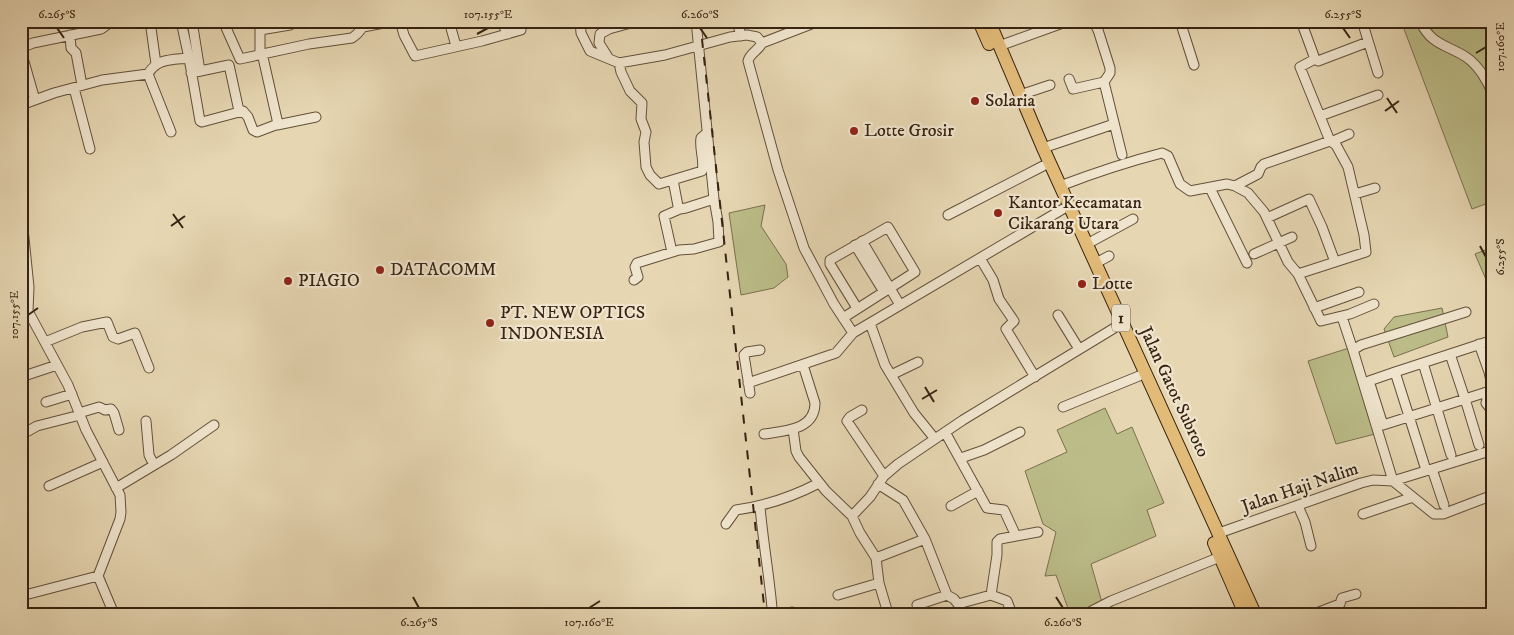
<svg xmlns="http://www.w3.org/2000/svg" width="1514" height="635" viewBox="0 0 1514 635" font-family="'IM FELL DW Pica',serif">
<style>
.green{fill:#bbbc88;stroke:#79704d}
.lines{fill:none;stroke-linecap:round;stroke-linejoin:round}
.minor-casing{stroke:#63503a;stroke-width:11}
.highway-casing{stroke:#372312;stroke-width:14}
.minor{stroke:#efe4cd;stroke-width:9}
.highway{stroke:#e3bb79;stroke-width:12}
.rail{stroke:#372312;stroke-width:2;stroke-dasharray:9 9;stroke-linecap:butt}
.ticks{fill:none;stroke:#372312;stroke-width:2}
.poi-dot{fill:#8f2418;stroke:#efe4cd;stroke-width:2}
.labels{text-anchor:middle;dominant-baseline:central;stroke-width:4.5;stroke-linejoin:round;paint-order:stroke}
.shield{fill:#efe4cd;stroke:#6e5d4a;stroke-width:1}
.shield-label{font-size:16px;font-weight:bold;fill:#372312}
.poi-label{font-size:18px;fill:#372312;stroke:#efe4cd;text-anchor:start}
.street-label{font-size:18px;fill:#372312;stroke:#efe4cd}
.neatline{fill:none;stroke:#372312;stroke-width:2}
.ticks-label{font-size:12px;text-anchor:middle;fill:#372312}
</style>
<rect width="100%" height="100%" fill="#e6d6b2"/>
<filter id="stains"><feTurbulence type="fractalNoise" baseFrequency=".004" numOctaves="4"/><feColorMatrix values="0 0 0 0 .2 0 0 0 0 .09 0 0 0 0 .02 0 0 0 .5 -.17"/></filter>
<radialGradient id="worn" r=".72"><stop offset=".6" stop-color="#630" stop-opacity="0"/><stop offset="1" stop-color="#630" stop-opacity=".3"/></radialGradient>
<!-- green -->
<path class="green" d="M1401,21H1493V205L1491,202L1472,209Z
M765,205L761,226L786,264L788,277L774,288L741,295L729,213Z
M1493,247V290L1491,291L1475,254Z
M1442,308L1448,337L1394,357L1384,329L1394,317Z
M1349,348L1379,433L1336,444L1308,361Z
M1105,408L1117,434L1132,427L1164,503L1147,510L1156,536L1091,564L1105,613L1070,614L1056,575L1045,576L1056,532L1043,524L1025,471L1067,452L1057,430Z"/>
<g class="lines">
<!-- minor casing -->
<g class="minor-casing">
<path id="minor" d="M150,21L156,64
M181,21L189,58
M192,21L200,71
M223,21L240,59L309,44L352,38L357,34L363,27L394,21
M400,21L404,35L415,56L482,41L521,30
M449,21L456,46
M501,21L508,34
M580,21L581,33L590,51L619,63L665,55L730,37L747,35L757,37L762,43
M737,21L741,36
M819,21L762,43C758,51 750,53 748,61L778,170L804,248L834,304L853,333
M1093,21L1098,30L1110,68V73L1104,82L1122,155
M1180,21L1194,65
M1301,21L1315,59
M1362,21L1378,73
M1420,21C1432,46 1446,44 1466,57C1478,65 1488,81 1493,95
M70,35L71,48L76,53L82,85
M999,46L1060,24
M21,48L33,43L101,29L112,21
M21,51L35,100
M260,54V30L290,25L292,21
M609,59L599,43L600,34L609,29L638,21
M619,63L621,72L630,91L642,103L641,119L646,132L644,142L646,167L650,175L659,184L702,171C705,161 699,149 701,138L708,132
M191,73L229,65L239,111
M148,74L171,132
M1069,79L1073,89L1104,82
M74,88L90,149
M1020,95L1050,85
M21,105L54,93L102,80L148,74C157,58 172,60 189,58L200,121L202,122L243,111L248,117L253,130L257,132L278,124L262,53
M1320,116L1378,95
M277,125L316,117
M1333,141L1349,134
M1043,148L1114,124
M673,180L678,206L680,209L686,208L714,199
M1060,186C1094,173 1127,162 1162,153L1168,156L1180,184L1190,191L1227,184L1235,186L1248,193L1264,212L1288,262L1298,274L1321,321L1350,314L1374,304
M1235,186L1258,174L1261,167L1264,164L1330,141
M1210,188L1247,263
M1355,194L1375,188
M21,209L29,287L28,311
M948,215L1043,166
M1267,218L1309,199L1322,227L1335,262
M862,241L900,305
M1087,244L1133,219
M855,245L884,292
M672,252L664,216L680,209
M1254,254L1292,237
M980,258L993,280L999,299L1014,321L1006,329L1035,377
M1096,263L1109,256
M1298,274L1366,252L1364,235L1348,167L1336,145L1330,141L1300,67L1315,59L1318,61L1368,42
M634,280L638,277L635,267L637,263L679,250L694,249L719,242L718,222L714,199L696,21
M21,305L28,311L68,385L86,430L120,495L121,512L120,519L98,576L114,614
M1493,307L1491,312L1493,318
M1314,308L1359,292
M1466,312L1361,345L1353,350L1393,481L1434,514H1443L1493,495
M1058,315L1079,349
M1342,317L1353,350
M843,318L915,272L888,227L830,260V264L857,308
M870,323L885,365L914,413L935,439
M45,342L82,327L107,322L113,337L118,339L135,333L149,368
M1423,363L1451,455
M1395,372L1369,381L1383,425L1465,399L1450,354
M891,375L918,362
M21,377L57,365
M748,383L836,353L853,333L1063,209
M1493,390L1488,395L1486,403L1493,412
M750,393L744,355L747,352L760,350
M46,402L72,394
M1063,407L1139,376
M862,410L850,417L847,421L884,476
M79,413L99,407L105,410L111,409L114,413L119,430
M146,421L149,455L154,465
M793,429L796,451L799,457L826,491L852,516L860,533L876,558L879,583L887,610L879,614
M945,432L987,508L1004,510L1016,536L1038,532
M764,434C785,431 815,430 815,403L803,365
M21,435L37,426L80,415
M1479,445L1465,399L1493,390L1489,372L1479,344
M961,458L984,450L1020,432
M1432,469L1493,450
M1426,470L1395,372L1493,340
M878,484L903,500L925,539L947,595L954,599L958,604L991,595L1007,601L1012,614
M49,486L103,462
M116,488L171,455L214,425
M951,506L978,491
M1298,506L1305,522L1311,546
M760,507C763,541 769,574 772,608L774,614
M1363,514L1413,497
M852,516L870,497L884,476L898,464L963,420L1116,327
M726,524L736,510C766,506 792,497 819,483
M1219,533L1361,483L1373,480L1393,481L1432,469L1444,505
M876,558L925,539
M838,595L879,583
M991,595L997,555V542L1000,539L1016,536
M21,596L98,576
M917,605L947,595
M788,614L792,612
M1086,614L1111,601L1220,557
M1314,614L1340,604L1342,598L1356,594"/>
</g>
<!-- highway casing -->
<g class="highway-casing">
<path id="highway" d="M979,21L989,44
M989,21L1043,148L1255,614
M1214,543L1245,614"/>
</g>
<!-- minor -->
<use href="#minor" class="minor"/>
<!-- highway -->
<use href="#highway" class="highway"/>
<!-- rail -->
<path class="rail" d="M700,21L765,614"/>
</g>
<!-- ticks -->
<path class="ticks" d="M57,28L64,38M700,28L707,38M1343,28L1350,38M477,34L488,28M1476,53L1486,47M1387,98L1397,113M1385,111L1399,101M173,214L183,228M171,226L185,216M1480,246L1486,257M28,315L38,308M925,387L934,402M922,399L937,390M413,597L419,608M1056,597L1063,608M589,608L600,601"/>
<!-- markers -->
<g class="poi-dot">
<circle cx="975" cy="101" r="5"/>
<circle cx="854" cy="131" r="5"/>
<circle cx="998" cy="213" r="5"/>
<circle cx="380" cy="270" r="5"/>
<circle cx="288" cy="281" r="5"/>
<circle cx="1082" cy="284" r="5"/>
<circle cx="490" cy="323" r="5"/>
</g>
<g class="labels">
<!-- shield labels -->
<rect class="shield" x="1112" y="304.5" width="18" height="27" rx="4"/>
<g class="shield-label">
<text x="1121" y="318">1</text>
</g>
<!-- poi labels -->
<g class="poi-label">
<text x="985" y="101">Solaria</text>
<text x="864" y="131">Lotte Grosir</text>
<text x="1008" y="203">Kantor Kecamatan<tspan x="1008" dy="21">Cikarang Utara</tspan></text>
<text x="390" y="270">DATACOMM</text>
<text x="298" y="281">PIAGIO</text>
<text x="1092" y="284">Lotte</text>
<text x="500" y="313">PT. NEW OPTICS<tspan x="500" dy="21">INDONESIA</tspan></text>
</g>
<!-- street labels -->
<g class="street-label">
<text transform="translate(1174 392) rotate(65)">Jalan Gatot Subroto</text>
<text transform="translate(1300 488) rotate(-19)">Jalan Haji Nalim</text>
</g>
</g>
<!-- margin -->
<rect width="1514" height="635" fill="none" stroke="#e6d6b2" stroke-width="55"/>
<rect x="28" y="28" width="1458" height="580" class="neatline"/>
<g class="ticks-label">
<text x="57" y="18">6.265°S</text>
<text x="488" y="18">107.155°E</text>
<text x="700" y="18">6.260°S</text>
<text x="1343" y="18">6.255°S</text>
<text transform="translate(1500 47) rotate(-90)" y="4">107.160°E</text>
<text transform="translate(1500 257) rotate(-90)" y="4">6.255°S</text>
<text transform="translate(14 315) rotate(-90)" y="4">107.155°E</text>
<text x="419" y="626">6.265°S</text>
<text x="589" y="626">107.160°E</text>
<text x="1063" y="626">6.260°S</text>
</g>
<rect width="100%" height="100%" filter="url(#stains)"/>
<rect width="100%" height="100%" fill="url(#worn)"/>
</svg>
